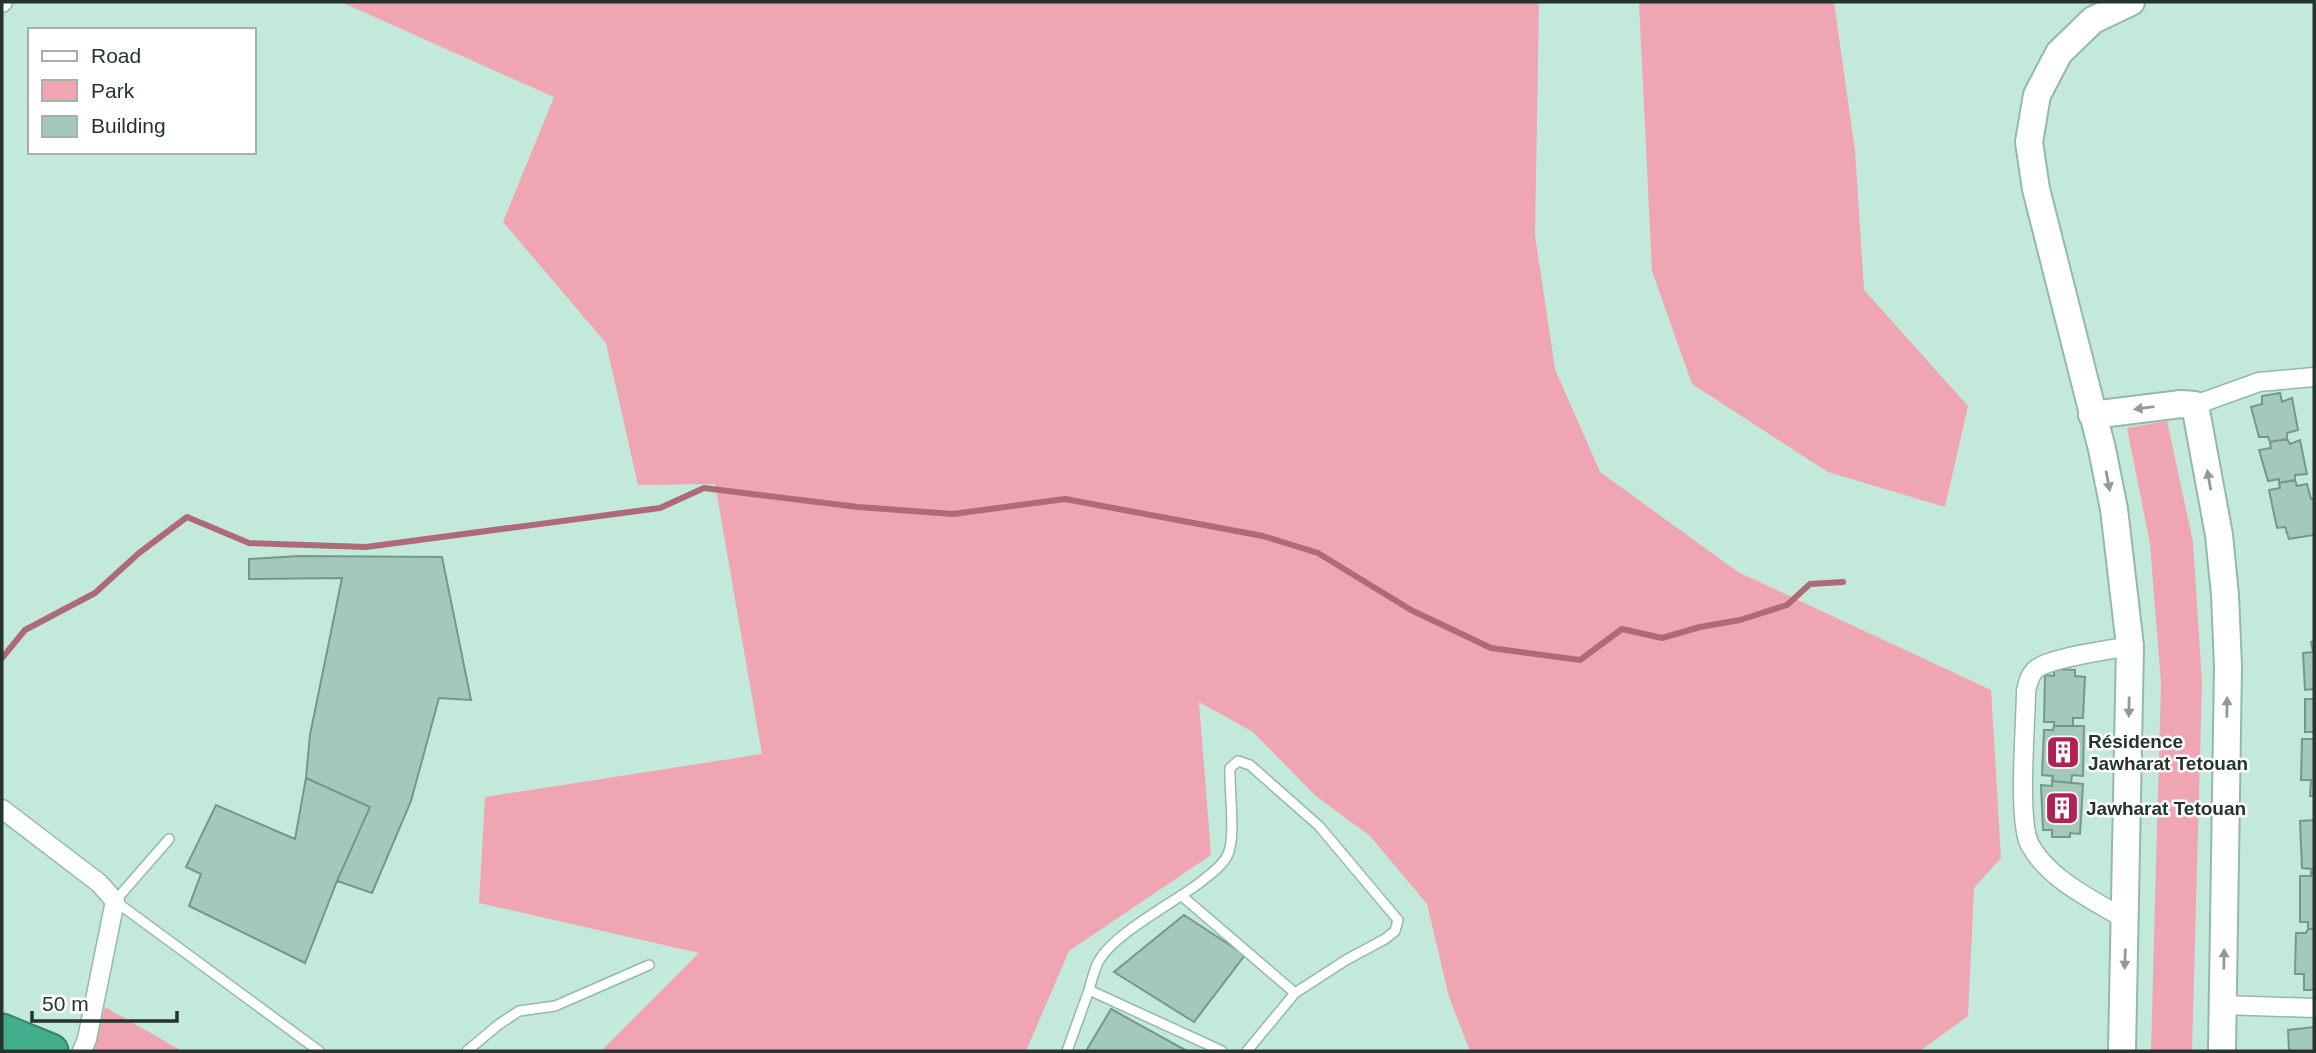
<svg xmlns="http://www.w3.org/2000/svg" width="2316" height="1053" viewBox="0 0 2316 1053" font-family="Arial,sans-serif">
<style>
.green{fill:#efa5b2}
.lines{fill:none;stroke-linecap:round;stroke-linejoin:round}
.stream{stroke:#af6a77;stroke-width:6}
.building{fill:#a4c8ba;stroke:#75988b;stroke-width:2}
.lane-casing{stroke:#94b8aa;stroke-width:12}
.street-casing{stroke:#94b8aa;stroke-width:21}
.secondary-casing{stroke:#94b8aa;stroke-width:30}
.highway-casing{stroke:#38836c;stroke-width:37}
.lane{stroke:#fff;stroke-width:9}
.street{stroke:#fff;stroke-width:18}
.secondary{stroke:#fff;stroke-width:26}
.highway{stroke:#42ae8e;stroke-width:33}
.oneway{fill:#929a96}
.labels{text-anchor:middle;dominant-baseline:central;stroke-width:5;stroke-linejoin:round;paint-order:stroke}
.poi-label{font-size:19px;font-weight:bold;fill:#25342e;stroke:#fff;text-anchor:start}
</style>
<rect width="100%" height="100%" fill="#c3e9da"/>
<!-- green -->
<path class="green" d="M341,2H1539L1535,235L1555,369L1600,472L1738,572L1991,690L2001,858L1974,888L1968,1016L1920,1051H1470L1449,997L1427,904L1370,836L1316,796L1253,732L1199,702L1211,855L1069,951L1026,1051H601L699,953L479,903L485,797L762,754L715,484L638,485L606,343L503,222L554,97Z
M1639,2H1834L1855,151L1864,290L1968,406L1945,507L1828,472L1692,384L1652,271Z
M2167,421L2193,542L2202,683L2192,1051H2151L2161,683L2150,544L2127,428Z
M105,1007L182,1051H96L93,1049Z"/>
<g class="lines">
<!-- stream -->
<path class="stream" d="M2,658L25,630L95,593L139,553L187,517L249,543L366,547L660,508L704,488L858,507L953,514L1065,499L1263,536L1318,553L1411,610L1491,648L1580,660L1622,629L1662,638L1700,627L1740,620L1787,605L1810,584L1843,582"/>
</g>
<!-- building -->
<path class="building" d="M2280,393L2282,402L2292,398L2298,430L2287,433V439L2270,442L2268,437H2259L2251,407L2262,404V396Z
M2287,439L2290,444L2300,440L2307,474L2295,475V480L2279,483V479L2268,481L2259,450L2271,448L2270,442Z
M2295,480L2297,486L2307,484L2311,499H2314V535L2289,539L2285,527L2277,528L2269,490L2280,488L2279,483Z
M299,556L442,557L471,700L439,698L411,801L372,893L337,881L370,807L306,778L310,735L342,578L249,579V559Z
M2314,641V689L2305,690L2303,653L2313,652L2311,642Z
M2054,669L2075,670V676L2085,677L2083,718H2073V726H2054V722H2044L2045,675L2054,676Z
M2305,699H2314V735L2313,732H2305Z
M2054,726H2084L2083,776L2072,775L2071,783L2052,781L2053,776L2042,775L2044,730H2053Z
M2314,735V796H2310L2311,780H2301L2302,739H2314Z
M306,778L370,807L337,881L305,963L189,906L201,874L186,867L216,805L295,839Z
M2052,781L2083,784L2080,834L2070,833V837H2052V830H2043L2041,785L2052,786Z
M2314,820V873H2311L2312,869L2302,868L2300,821Z
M2311,873H2314V929H2308V922H2300V876H2311Z
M1184,915L1245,955L1194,1022L1114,972Z
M2308,929H2314V990H2304V974H2295L2296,933H2306Z
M1111,1009L1187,1051H1086Z
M2314,1027V1051H2289L2288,1030Z"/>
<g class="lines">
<!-- lane casing -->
<g class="lane-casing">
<path id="lane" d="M169,839L115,901L319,1051
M1182,896L1295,993
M467,1051L498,1025L519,1011L555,1006L649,965
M1067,1051L1089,990
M1222,1051L1089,990C1092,980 1094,968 1100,959C1116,933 1171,904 1198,884C1208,876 1223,866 1228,854C1236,837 1229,789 1230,768L1238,761L1250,765L1319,826L1398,920L1395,931L1385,939L1346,960L1295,993L1247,1051"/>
</g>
<!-- street casing -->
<g class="street-casing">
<path id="street" d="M2,3L3,2
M2195,405L2259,382L2314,377
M2,809L99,883L115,901L87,1039L82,1051
M2126,920C2094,900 2049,880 2030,845C2017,822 2026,722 2026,691C2028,683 2029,676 2035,670C2047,658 2110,650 2130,646
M2223,1005L2314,1008"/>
</g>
<!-- secondary casing -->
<g class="secondary-casing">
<path id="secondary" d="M2092,415L2181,404L2195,405L2219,535L2225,595L2228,666L2222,1051
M2122,1051L2130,646L2114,509L2102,449L2036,189L2029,142L2037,95L2059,53L2093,20L2131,2"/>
</g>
<!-- highway casing -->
<g class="highway-casing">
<path id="highway" d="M2,1031L51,1051"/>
</g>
<!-- lane -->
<use href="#lane" class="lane"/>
<!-- street -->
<use href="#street" class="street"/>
<!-- secondary -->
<use href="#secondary" class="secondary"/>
<!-- highway -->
<use href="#highway" class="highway"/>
</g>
<!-- one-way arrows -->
<defs><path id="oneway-solid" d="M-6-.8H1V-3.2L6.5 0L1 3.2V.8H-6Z" transform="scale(1.75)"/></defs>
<g class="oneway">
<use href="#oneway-solid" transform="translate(2144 408) rotate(173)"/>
<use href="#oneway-solid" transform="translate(2209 480) rotate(-100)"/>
<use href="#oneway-solid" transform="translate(2108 481) rotate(79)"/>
<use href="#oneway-solid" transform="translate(2129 707) rotate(91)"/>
<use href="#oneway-solid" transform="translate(2227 707) rotate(-89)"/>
<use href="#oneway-solid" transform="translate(2125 959) rotate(92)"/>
<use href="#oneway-solid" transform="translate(2224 959) rotate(-89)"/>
</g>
<!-- icons -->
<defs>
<g id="building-square" transform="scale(1.75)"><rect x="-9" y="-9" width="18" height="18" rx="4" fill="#b12151" stroke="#fff"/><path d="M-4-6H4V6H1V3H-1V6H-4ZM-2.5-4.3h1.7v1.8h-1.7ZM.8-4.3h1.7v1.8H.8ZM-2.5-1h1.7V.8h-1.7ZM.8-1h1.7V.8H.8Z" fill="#fff"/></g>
</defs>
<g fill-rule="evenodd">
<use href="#building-square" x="2063" y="752"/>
<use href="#building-square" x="2062" y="808"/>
</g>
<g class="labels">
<!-- poi labels -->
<g class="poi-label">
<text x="2088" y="741">Résidence<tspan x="2088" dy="22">Jawharat Tetouan</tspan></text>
<text x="2086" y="808">Jawharat Tetouan</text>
</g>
</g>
<!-- border -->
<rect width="2316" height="1053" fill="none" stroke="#25342e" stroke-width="7"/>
<!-- legend -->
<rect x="28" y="28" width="228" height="126" fill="#ffffff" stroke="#a8aeab" stroke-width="2"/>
<rect x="42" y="51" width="35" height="10" fill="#ffffff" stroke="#a8aeab" stroke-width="2"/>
<text x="91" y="63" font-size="21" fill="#25342e">Road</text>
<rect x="42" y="80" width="35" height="21" fill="#efa5b2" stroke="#a8aeab" stroke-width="2"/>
<text x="91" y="98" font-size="21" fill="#25342e">Park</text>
<rect x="42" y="116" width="35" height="21" fill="#a4c8ba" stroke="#a8aeab" stroke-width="2"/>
<text x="91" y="133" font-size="21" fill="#25342e">Building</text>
<!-- scale -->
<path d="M32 1011v10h145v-10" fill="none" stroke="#25342e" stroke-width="3.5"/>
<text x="42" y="1011" font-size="21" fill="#25342e" stroke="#ffffff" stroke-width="5" paint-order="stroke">50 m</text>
</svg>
